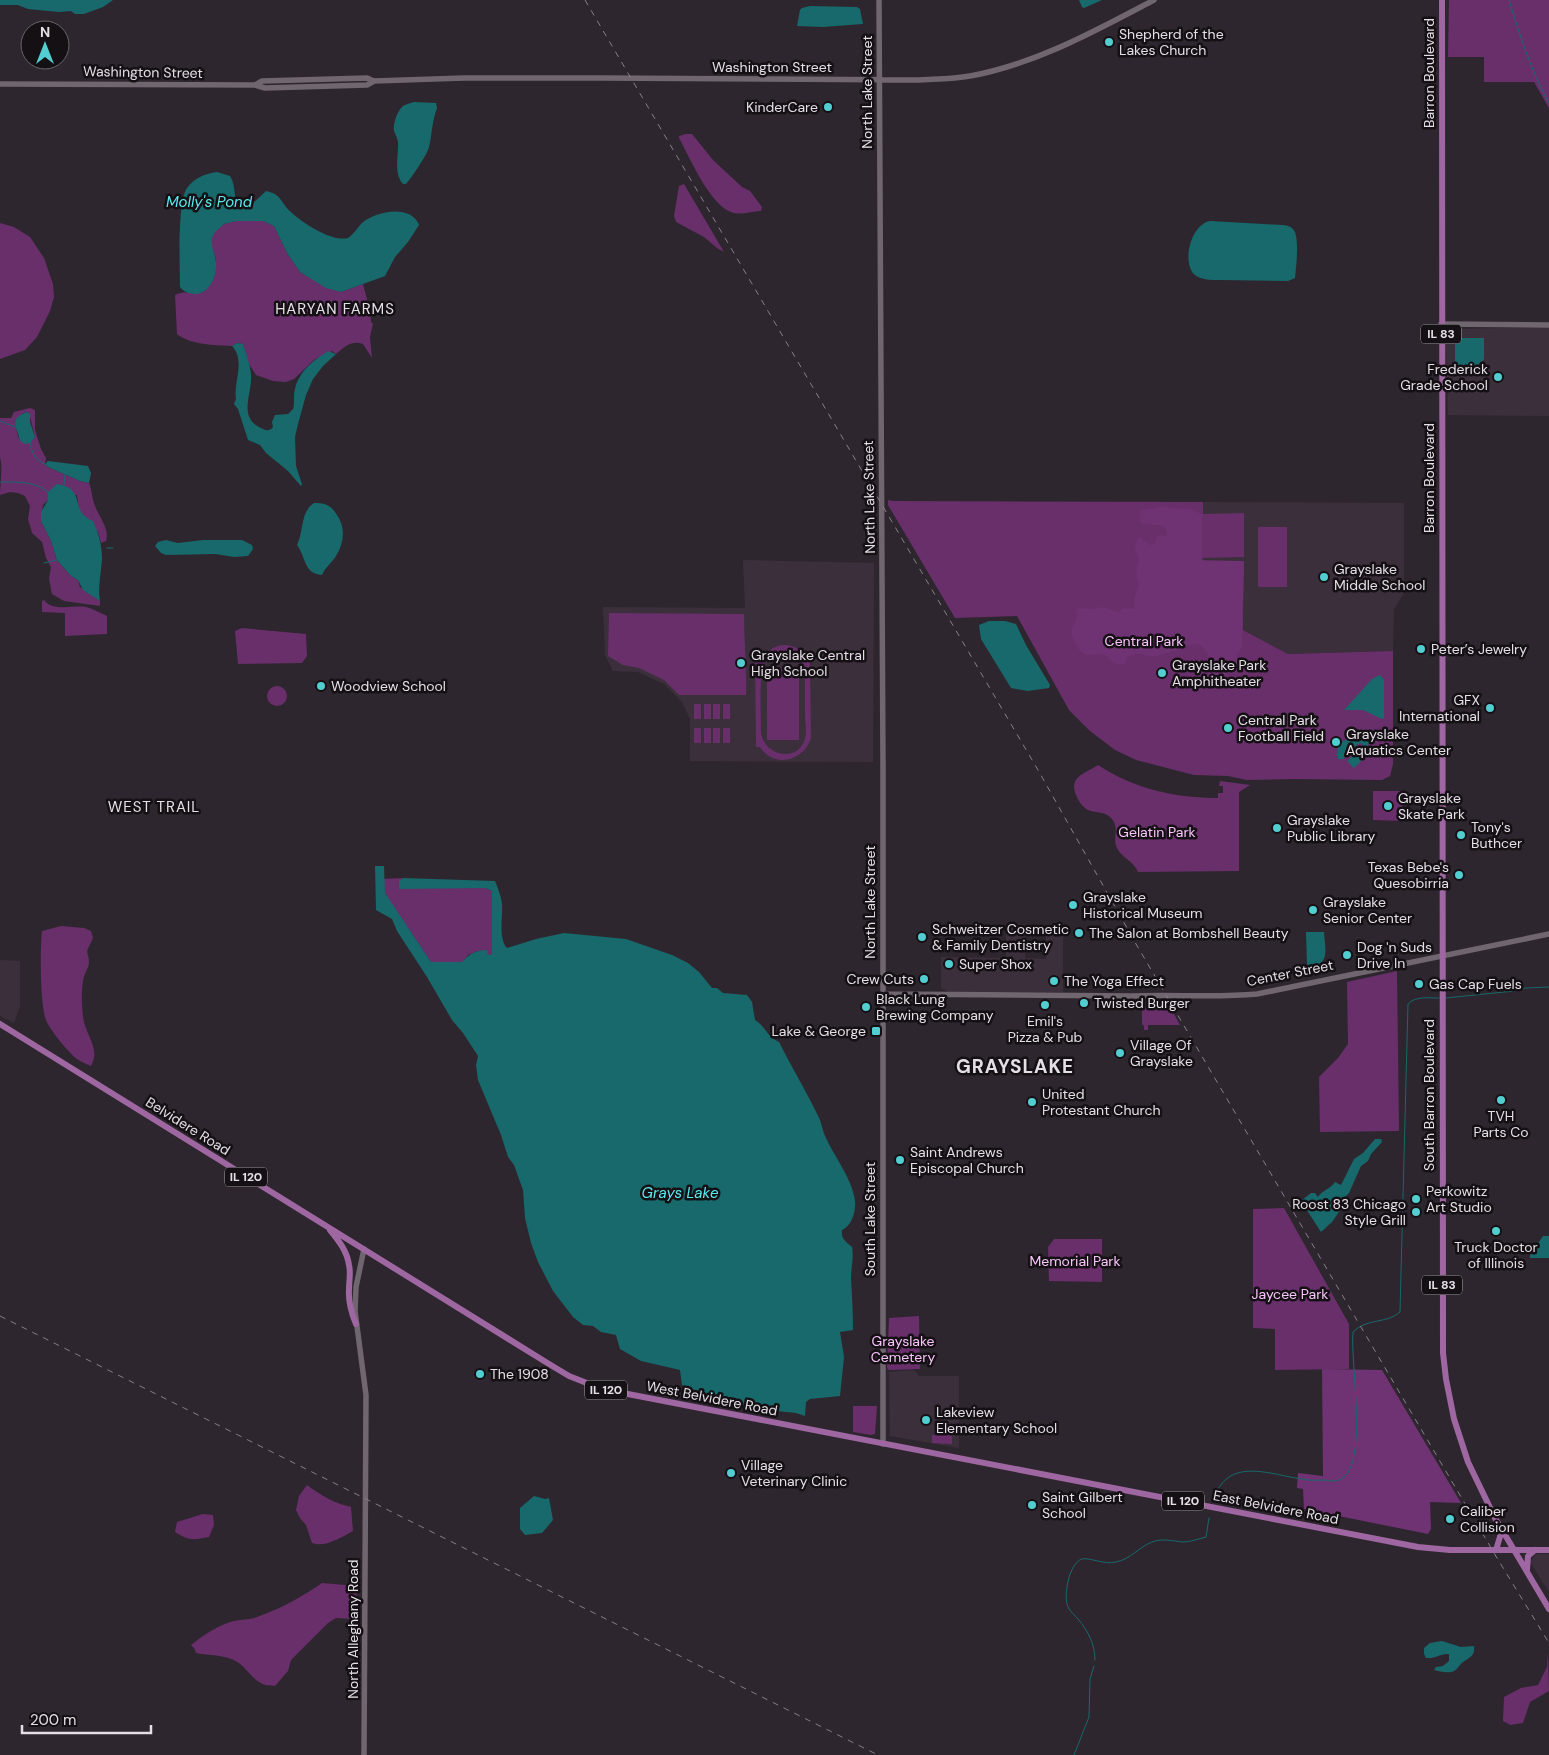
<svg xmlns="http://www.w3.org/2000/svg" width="1549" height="1755" viewBox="0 0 1549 1755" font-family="'DM Sans',sans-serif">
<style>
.built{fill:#3b2f3b}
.green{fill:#682f6b;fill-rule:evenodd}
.forest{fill:#6f3272}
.water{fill:#17696b}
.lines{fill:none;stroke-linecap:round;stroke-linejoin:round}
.stream{stroke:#17696b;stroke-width:1}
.secondary{stroke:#706670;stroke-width:5.5}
.primary{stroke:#9f67a1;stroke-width:6}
.rail{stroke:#867f86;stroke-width:1;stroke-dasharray:6 6;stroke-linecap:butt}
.poi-dot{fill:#52cdd0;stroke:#141014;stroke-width:2}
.labels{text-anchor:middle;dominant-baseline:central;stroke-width:5;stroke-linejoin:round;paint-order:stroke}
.shield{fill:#141014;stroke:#a6a1a6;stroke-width:1}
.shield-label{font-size:12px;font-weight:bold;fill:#e5dfe5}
.poi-label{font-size:14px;fill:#e5dfe5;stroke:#141014;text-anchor:start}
.street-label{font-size:14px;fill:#e5dfe5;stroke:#141014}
.park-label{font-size:14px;fill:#f8c4fa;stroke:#141014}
.water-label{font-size:15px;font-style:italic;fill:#5aebef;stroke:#141014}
.neighbourhood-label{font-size:15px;letter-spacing:1px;fill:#e5dfe5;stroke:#141014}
.district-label{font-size:19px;font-weight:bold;letter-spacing:1px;fill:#e5dfe5;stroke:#141014}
</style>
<rect width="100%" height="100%" fill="#2e262f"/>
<!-- built -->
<path class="built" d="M1549,327V416L1448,415L1446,340L1450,332L1457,329Z
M1203,502L1404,503V593L1394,609L1393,651L1288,654L1243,630L1244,561H1202Z
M743,560L874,563L873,762L690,761V719L682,702L664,684L638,672L613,671L605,655L603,607L745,608Z
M1006,924H1025V958L1046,959V924H1063V992H949L941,988V957L1006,958Z
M0,960L20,961V1006L14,1023L0,1016Z
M912,1370L916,1372L919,1376H959V1448L890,1436L889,1372Z
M1536,1554H1549V1592L1530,1562Z"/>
<!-- green -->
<path class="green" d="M1449,0H1549V108L1534,82H1484V57H1448Z
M686,134H692L713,160L742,187L750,191L762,207L761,211C752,211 743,215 734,213C711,208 690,158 679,138V136Z
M684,184L724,252L717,248L704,237L676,222L674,216L679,186Z
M254,219L263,221L274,226L287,253L300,272L316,281L341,292L363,284C366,297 371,310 371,322L373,324L370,337L372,358L363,344C352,340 345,346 336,354L332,351L314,360L294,379L286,382L273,381L256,375L249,364L243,344L237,343L232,346C214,345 191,345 177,334L175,295C187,289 192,296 205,291C208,283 215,271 216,262C216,256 211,249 211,243C210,221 240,220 254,219Z
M0,223L14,227L30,237L44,258L53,284L54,297L50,311L37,337L25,350L0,359Z
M30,408L35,410V430L41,449L46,458L45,464L48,467L80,481L89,483C92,490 92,499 95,506C99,517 110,529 106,541L101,543L98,532L79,511L77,495L48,500L43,505L41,521L51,541L57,560L71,576L78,580L80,587L100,601V606L64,601L52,594L49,579L51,567L46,558L42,542L32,533L28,519L30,506L25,496L18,493L10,492L0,495C0,486 3,465 0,458V418H11L14,412ZM26,412L29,413L35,437L19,439L16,428L22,414Z
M888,500L893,501L1203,502V514L1244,513V557L1203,558L1202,560L1244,561L1243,630L1288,654L1393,651V764L1390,776L1382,780L1294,779L1247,780L1228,776L1194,775L1136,760L1115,750L1090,731L1069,710L1017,616L955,618L888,505Z
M1258,527H1287V587H1258Z
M44,600C53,612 73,605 86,607C94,609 100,613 107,616V634L65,636V613L42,612V601Z
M609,613L744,614C744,641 747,668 746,695H679L664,680L639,668L623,665L608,656Z
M242,628L306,634L307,656L302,663L238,664L235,631Z
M785,645C797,646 806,652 810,663L811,738C804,761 774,769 760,747H756L755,658C764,658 770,645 785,645ZM783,651C796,652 803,659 805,671C805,686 805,700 805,714C805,722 807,731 805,738C799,763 765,757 761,733C761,717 759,680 763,667C766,657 774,652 783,651Z
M767,669H799V740H767Z
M267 696a10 10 0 1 1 20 0a10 10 0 1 1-20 0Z
M694,704H701V719H694Z
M704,704H711V719H704Z
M713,704H720V719H713Z
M723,704H730V719H723Z
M694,728H701V743H694Z
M704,728H711V743H704Z
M713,728H720V743H713Z
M723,728H730V743H723Z
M1098,765C1134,789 1176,798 1218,798V793H1223V786H1219L1220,781L1250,785L1239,792V871L1138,872C1134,861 1120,857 1116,846C1113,835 1120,826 1110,817C1103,811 1095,813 1088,810C1082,807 1078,800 1076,795C1068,776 1087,773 1098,765Z
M1373,791H1403V821L1373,820Z
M403,878L401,879L486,888L492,891V954L490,956L478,951L468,955L463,962H431L389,900L385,893L383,879Z
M61,926L84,928L91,931L93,938L87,951C92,970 86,965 83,981C81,993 82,1006 83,1017C85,1035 101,1048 91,1066C87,1064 81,1062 77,1059C68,1052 50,1030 46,1020C40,1004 40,948 42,931Z
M1397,971L1399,1131L1320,1132L1319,1077L1338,1058L1348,1044L1347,982Z
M1150,1001H1167L1180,1025H1148V1030H1144V1026L1142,1024V1009H1145L1144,1007L1150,1009L1152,1007Z
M1284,1208L1349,1324V1369L1275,1370V1329L1253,1328V1209Z
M1054,1239H1102V1282L1049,1281L1048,1247Z
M919,1316L920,1369L889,1370L887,1368L889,1318Z
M853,1406H877L875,1434L871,1435L853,1432Z
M932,1435H952V1444L932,1443Z
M307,1485C322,1496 334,1503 351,1507L353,1531C342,1537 325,1548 312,1543L306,1525L300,1518L296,1510L299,1496Z
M203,1514L213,1515L214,1525L209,1537C193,1540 189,1541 175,1532L177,1522Z
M322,1583L356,1586L357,1594L354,1619L336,1618L328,1623L291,1660L288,1671L275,1686C271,1685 266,1686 263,1684C254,1681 247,1669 239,1663C225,1654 211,1656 196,1653L194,1648L191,1645C204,1635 218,1625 234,1621C242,1619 250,1620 257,1617C280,1609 302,1597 322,1583Z
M1548,1653L1549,1691L1530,1702L1523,1723L1510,1725L1503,1721L1504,1697L1521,1688L1538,1685L1547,1667Z"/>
<!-- forest -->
<path class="forest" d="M1160,507L1190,509L1202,514V561H1244L1242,635C1243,652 1243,643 1236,657L1239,659V665C1231,669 1226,679 1216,676L1206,651L1201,645L1194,644L1158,656H1146L1142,654H1135L1127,657L1125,664C1109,666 1114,658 1104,655C1099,654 1093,655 1088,655C1079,654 1072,639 1071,630C1074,624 1079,619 1076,612L1078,608L1091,609L1103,607L1119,612L1123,608L1134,609L1135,597L1139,585L1136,573L1139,559L1135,549L1137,538L1141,537L1150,545L1156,543V538L1160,535L1167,536C1169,520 1151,527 1141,523L1139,518L1141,510Z
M1322,1369L1382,1370L1461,1503L1430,1502L1431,1529L1428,1534L1304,1509L1303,1489L1297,1488L1298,1473L1323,1476Z"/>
<!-- water -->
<path class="water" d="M0,0H113L103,7L84,14H75L71,11L59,12L28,9L18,5H0Z
M1079,0H1102L1084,8L1082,7Z
M810,6L857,7L860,9L863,24L823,27L797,26L800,10L802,8Z
M414,102L436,103L437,108C432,121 432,134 429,147C427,155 412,177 406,184H403C394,174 398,159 398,146C399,141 396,136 394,131C393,124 397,111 403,106C406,104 411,103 414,102Z
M217,172L230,176C238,189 230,198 244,207L251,205L266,191C282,194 281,204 292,213C304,224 332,242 348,238C354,234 357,228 362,223C376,211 411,204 419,225L408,242L395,257L385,276L341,292L326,288L300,272L287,253L274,226L263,221H236L224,224L215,232L212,238C211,247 215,254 216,262C217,276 210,294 194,294C188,293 184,292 180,287C180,267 177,202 187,188C195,177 205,174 217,172Z
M1210,221L1282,225C1286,225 1290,226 1293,229C1300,236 1296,268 1295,278L1288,281L1219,280C1211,280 1202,280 1195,275C1181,263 1191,224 1210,221Z
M1457,338H1484V359L1481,363L1455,376V341Z
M237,343L243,344C246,353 250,364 251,374C253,393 236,418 263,429C267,431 270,431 273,427L272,422L275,415L288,414L293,409C295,403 293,396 295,389C299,371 313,361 328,351L336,354L323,366L313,379L306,395L298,424L295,437L296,466L302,484L301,486L288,471L266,453L260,445L248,440L238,409L234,404L236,399C233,383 246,361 232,346Z
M27,412L30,414V422L35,437L30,443L25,444C18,441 20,437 17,431C13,420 16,416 27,412Z
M48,461L88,466L91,473L89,483L80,481L48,467L45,464Z
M57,484C88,489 68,511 93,521C100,536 104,553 101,569C100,580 98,590 100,601L83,590L78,580L71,576L57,560L51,541L41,521V512L48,500V492Z
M314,503C325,503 331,505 337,515C346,528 344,543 336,556C331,564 326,566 322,575C303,573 307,559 297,545C304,531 300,512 314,503Z
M166,540L178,543L203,540H242L252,545L253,549L248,556L234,557L215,554L166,555L161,553L155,546L158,542Z
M989,621H1005L1016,624L1026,645L1050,685L1049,688L1028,691L1011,688L981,639L979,625Z
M1380,675L1384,680V718L1382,719L1363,710H1344L1372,679Z
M1358,734L1366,737L1371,741L1367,746H1363L1361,743L1356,745V748L1365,757L1354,768L1347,761L1353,755L1350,751L1344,752L1346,753L1344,759H1338V755H1336L1338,753V743C1346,742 1350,735 1358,734Z
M375,866H384L385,893L431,962H462C469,954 476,950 487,950L488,955L492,954V891L486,888L399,889V881L403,878L495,881C498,888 501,896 502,904C503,917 498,938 507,948L536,939L564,933L626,939L672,955L688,963L699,972L712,988H717L723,993L747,995L752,1002L755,1020C766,1027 766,1036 779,1042C792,1068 808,1094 820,1120C822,1126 823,1132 826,1138C835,1158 852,1178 855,1201C856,1211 852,1226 842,1230C841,1239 845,1241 852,1247C854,1257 851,1268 851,1278C852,1295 853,1312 853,1330L840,1332L844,1357L840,1396L810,1399L806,1402L805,1416L796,1413L758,1409L685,1387L682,1385L680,1370L641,1361L620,1349L616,1335L601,1332L593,1326L583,1325L573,1317L553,1291L538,1262L531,1243L525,1218L523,1190L514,1165L508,1157L501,1135L478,1080L476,1065L478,1056L463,1033L452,1020L427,977L397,931L392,919L376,910Z
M1306,932H1324C1325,949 1331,967 1307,966Z
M1375,1139H1381L1382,1142L1371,1154L1368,1161L1361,1166L1349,1193L1344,1198L1343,1206L1332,1222L1321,1232L1301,1201L1311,1193H1315L1318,1197C1322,1190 1331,1189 1335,1182L1341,1185L1354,1159L1363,1153Z
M1543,1236H1549V1258H1530V1255Z
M534,1496L545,1499L549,1498L553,1520L542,1533L525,1535L520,1529V1508Z
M1442,1641L1461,1647L1474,1646C1475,1656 1470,1657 1463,1662C1459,1665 1457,1671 1451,1672C1445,1673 1439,1671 1434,1670L1436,1667L1443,1666L1449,1661V1654C1441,1653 1435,1659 1426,1658L1424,1654V1648L1430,1643Z"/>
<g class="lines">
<!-- stream -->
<path class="stream" d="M1509,0C1520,36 1531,71 1549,103
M0,421L15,427
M30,443C32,453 35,460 45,464
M0,482C17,482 35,481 48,492
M64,485L65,475
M107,548H113
M44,563L57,560
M1446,998L1514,991L1526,988L1549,987
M1213,1500C1228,1456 1267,1474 1302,1479C1309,1481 1317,1480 1325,1480C1330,1481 1338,1482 1343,1478C1368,1460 1350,1361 1353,1332C1366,1318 1387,1324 1400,1312L1408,1004C1415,996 1429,998 1439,998
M1095,1660C1095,1644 1088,1631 1078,1619C1075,1616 1070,1611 1068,1607C1063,1596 1069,1563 1082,1559C1089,1557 1104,1565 1116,1562C1131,1559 1139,1547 1152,1542C1162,1538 1173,1541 1183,1542C1190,1542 1198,1539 1206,1537L1209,1518
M1074,1755L1089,1717L1090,1679L1094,1666"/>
<!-- secondary -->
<path class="secondary" d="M879,0L883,768V1444
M0,84L255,85L265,88L367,85L374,81
M255,85L262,81L367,78L374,81L464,78H601L920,80C936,79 953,79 970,76C1036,64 1095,31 1154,0
M1441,324L1549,325
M883,994L1131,996C1173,994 1215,998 1257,994L1549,934
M364,1249L356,1287L355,1311L366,1395L364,1755"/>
<!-- primary -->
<path class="primary" d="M1442,0L1443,1353L1446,1379L1454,1419L1468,1462L1495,1518L1549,1609
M0,1024L549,1364L569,1376L602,1389L1418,1547L1450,1550H1549
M330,1230C339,1241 347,1251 349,1265C351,1273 349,1281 349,1289C348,1302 351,1312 356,1324
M1496,1550L1502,1530
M1527,1570L1528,1556L1535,1550"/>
<!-- rail -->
<path class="rail" d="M585,0L1038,770L1136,944L1368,1339L1497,1558L1549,1643
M0,1316L878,1755"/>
</g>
<!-- markers -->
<g class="poi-dot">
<circle cx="1109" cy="42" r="5"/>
<circle cx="828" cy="107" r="5"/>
<circle cx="1498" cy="377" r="5"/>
<circle cx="1324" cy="577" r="5"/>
<circle cx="1421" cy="649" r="5"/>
<circle cx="741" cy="663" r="5"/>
<circle cx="1162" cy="673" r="5"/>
<circle cx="321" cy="686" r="5"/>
<circle cx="1490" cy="708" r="5"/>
<circle cx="1228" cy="728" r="5"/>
<circle cx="1336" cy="742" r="5"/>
<circle cx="1388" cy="806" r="5"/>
<circle cx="1277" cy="828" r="5"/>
<circle cx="1461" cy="835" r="5"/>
<circle cx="1459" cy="875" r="5"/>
<circle cx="1073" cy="905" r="5"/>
<circle cx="1313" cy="910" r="5"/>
<circle cx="1079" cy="933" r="5"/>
<circle cx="922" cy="937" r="5"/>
<circle cx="1347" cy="955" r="5"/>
<circle cx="949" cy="964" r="5"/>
<circle cx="924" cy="979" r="5"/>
<circle cx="1054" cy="981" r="5"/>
<circle cx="1419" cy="984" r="5"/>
<circle cx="1084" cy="1003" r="5"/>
<circle cx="1045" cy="1005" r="5"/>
<circle cx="866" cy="1007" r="5"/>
<rect x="871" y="1026" width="10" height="10" rx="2.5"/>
<circle cx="1120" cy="1053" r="5"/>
<circle cx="1501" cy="1100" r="5"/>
<circle cx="1032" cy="1102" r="5"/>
<circle cx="900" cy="1160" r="5"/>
<circle cx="1416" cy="1199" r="5"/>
<circle cx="1416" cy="1212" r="5"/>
<circle cx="1496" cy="1231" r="5"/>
<circle cx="480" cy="1374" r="5"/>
<circle cx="926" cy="1420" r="5"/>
<circle cx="731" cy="1473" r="5"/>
<circle cx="1032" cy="1505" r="5"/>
<circle cx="1450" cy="1519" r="5"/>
</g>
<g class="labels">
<!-- shield labels -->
<g class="shield">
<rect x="1421" y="324.5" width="40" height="19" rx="4"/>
<rect x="225" y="1167.5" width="42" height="19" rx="4"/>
<rect x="1422" y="1275.5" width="40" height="19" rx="4"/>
<rect x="585" y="1380.5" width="42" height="19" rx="4"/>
<rect x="1162" y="1491.5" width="42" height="19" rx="4"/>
</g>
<g class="shield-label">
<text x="1441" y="334">IL 83</text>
<text x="246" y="1177">IL 120</text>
<text x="1442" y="1285">IL 83</text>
<text x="606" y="1390">IL 120</text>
<text x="1183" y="1501">IL 120</text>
</g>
<!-- poi labels -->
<g class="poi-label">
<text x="1119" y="34">Shepherd of the<tspan x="1119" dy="16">Lakes Church</tspan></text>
<text x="818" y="107" text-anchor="end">KinderCare</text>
<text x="1488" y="369" text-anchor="end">Frederick<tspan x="1488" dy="16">Grade School</tspan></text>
<text x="1334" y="569">Grayslake<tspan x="1334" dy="16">Middle School</tspan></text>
<text x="1431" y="649">Peter’s Jewelry</text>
<text x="751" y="655">Grayslake Central<tspan x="751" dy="16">High School</tspan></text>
<text x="1172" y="665">Grayslake Park<tspan x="1172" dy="16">Amphitheater</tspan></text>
<text x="331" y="686">Woodview School</text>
<text x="1480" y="700" text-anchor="end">GFX<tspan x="1480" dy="16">International</tspan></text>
<text x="1238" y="720">Central Park<tspan x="1238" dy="16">Football Field</tspan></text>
<text x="1346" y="734">Grayslake<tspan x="1346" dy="16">Aquatics Center</tspan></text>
<text x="1398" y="798">Grayslake<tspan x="1398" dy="16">Skate Park</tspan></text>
<text x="1287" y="820">Grayslake<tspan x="1287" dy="16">Public Library</tspan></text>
<text x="1471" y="827">Tony's<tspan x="1471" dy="16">Buthcer</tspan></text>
<text x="1449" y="867" text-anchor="end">Texas Bebe's<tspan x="1449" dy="16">Quesobirria</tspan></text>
<text x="1083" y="897">Grayslake<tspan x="1083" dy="16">Historical Museum</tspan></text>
<text x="1323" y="902">Grayslake<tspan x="1323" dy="16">Senior Center</tspan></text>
<text x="932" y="929">Schweitzer Cosmetic<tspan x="932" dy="16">&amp; Family Dentistry</tspan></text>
<text x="1089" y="933">The Salon at Bombshell Beauty</text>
<text x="1357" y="947">Dog 'n Suds<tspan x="1357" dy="16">Drive In</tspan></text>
<text x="959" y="964">Super Shox</text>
<text x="914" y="979" text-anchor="end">Crew Cuts</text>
<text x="1064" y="981">The Yoga Effect</text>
<text x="1429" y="984">Gas Cap Fuels</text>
<text x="876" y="999">Black Lung<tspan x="876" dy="16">Brewing Company</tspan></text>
<text x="1094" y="1003">Twisted Burger</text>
<text x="1045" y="1021" text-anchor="middle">Emil's<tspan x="1045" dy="16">Pizza &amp; Pub</tspan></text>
<text x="866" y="1031" text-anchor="end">Lake &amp; George</text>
<text x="1130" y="1045">Village Of<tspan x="1130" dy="16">Grayslake</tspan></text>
<text x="1042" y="1094">United<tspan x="1042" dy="16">Protestant Church</tspan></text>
<text x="1501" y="1116" text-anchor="middle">TVH<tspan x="1501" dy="16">Parts Co</tspan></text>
<text x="910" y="1152">Saint Andrews<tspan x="910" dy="16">Episcopal Church</tspan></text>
<text x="1426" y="1191">Perkowitz<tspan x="1426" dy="16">Art Studio</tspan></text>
<text x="1406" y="1204" text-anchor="end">Roost 83 Chicago<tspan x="1406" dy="16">Style Grill</tspan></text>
<text x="1496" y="1247" text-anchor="middle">Truck Doctor<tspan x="1496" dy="16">of Illinois</tspan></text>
<text x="490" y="1374">The 1908</text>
<text x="936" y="1412">Lakeview<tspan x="936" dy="16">Elementary School</tspan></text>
<text x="741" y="1465">Village<tspan x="741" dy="16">Veterinary Clinic</tspan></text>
<text x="1042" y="1497">Saint Gilbert<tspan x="1042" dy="16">School</tspan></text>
<text x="1460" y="1511">Caliber<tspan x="1460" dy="16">Collision</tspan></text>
</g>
<!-- street labels -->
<g class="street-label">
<text x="772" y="67">Washington Street</text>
<text transform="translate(143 72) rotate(1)">Washington Street</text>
<text transform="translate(1429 73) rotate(-90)">Barron Boulevard</text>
<text transform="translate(867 92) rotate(-90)">North Lake Street</text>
<text transform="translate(1429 478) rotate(-90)">Barron Boulevard</text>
<text transform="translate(869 497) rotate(-91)">North Lake Street</text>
<text transform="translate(870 902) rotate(-90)">North Lake Street</text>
<text transform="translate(1290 973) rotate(-11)">Center Street</text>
<text transform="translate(1429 1095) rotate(-90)">South Barron Boulevard</text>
<text transform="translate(188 1126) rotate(32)">Belvidere Road</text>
<text transform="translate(870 1219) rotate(-90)">South Lake Street</text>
<text transform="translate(712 1398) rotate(11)">West Belvidere Road</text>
<text transform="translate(1276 1507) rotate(11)">East Belvidere Road</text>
<text transform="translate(353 1629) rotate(-90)">North Alleghany Road</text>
</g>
<!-- park labels -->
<g class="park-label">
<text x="1144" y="641">Central Park</text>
<text x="1157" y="832">Gelatin Park</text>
<text x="1075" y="1261">Memorial Park</text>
<text x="1290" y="1294">Jaycee Park</text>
<text x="903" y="1341">Grayslake<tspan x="903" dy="16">Cemetery</tspan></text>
</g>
<!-- water labels -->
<g class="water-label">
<text x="209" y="202">Molly's Pond</text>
<text x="680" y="1193">Grays Lake</text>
</g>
<!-- neighbourhood labels -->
<g class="neighbourhood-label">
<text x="335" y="309">HARYAN FARMS</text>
<text x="154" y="807">WEST TRAIL</text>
</g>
<!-- district labels -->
<g class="district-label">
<text x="1015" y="1066">GRAYSLAKE</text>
</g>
</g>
<!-- north arrow -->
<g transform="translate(45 45)"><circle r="24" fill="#141014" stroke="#686368"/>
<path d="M0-4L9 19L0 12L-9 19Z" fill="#52cdd0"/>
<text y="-8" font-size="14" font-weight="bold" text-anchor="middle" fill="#e5dfe5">N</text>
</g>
<!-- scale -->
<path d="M22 1725v8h129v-8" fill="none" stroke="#e5dfe5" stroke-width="2.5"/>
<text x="30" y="1725" font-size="15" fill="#e5dfe5" stroke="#141014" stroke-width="4" paint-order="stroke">200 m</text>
</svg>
